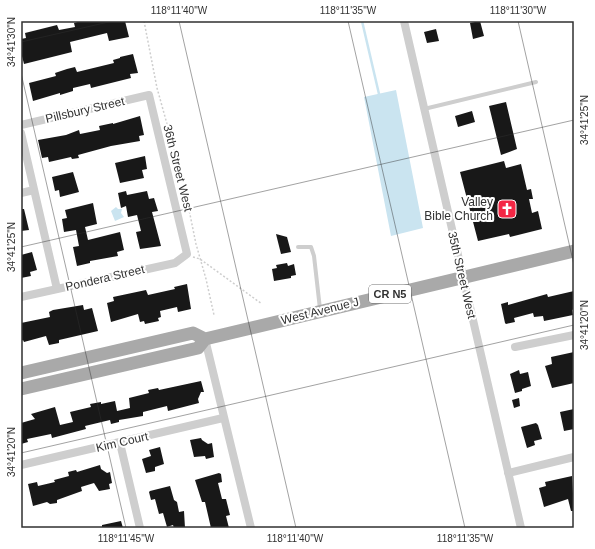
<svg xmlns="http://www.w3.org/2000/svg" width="595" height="549" viewBox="0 0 595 549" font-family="Helvetica,sans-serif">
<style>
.water{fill:#cae4f0}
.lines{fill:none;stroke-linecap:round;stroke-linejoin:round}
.stream{stroke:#cae4f0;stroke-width:2.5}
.building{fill:#181818}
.path{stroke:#cecece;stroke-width:1.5;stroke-dasharray:2 2;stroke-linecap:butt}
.lane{stroke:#cecece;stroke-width:4}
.street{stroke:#cecece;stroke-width:8}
.primary{stroke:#a9a9a9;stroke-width:13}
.ticks{fill:none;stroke:#313131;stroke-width:1;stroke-opacity:0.45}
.labels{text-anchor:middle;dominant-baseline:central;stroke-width:4;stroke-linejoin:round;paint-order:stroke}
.shield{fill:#fff;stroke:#6f6f6f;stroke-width:1}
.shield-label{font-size:11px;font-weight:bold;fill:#313131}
.street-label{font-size:12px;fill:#313131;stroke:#fff}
.poi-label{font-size:12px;fill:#313131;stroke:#fff;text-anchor:end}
.neatline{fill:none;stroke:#313131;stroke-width:1.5}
.ticks-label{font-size:10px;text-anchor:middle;fill:#313131}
</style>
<rect width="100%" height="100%" fill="#fff"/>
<!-- water -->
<path class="water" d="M396,90L423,228L391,236L364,97Z
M116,207L118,209H122L121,213L124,217L115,221L111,211Z"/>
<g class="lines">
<!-- stream -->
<path class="stream" d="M362,21L379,94"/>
</g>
<!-- building -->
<path class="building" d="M81,21H125L129,37L109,41L107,33L70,42L72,52L24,64L21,52V39L26,38L25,33L57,25L59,30L75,27L74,23Z
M480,21L484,36L473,39L470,23Z
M436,29L439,41L427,43L424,32Z
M133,54L138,73L130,74L131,78L91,88L90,84L73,88V91L60,95V93L33,101L29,83L56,76L55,73L67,69L75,67L77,72L114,63L113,60L120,58V57Z
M506,102L517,149L501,155L489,106Z
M472,111L475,122L458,127L455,116Z
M140,116L144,135L139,136L140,141L111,146L78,155L79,158L72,159L71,157L49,162L48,157L42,158L38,140L66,135L79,130L80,134L100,130L99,126L113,123V124Z
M145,156L147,169L142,170L144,178L120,183L115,163Z
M504,161L506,168L521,164L527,190L531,189L533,199H529L532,213L538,211L542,229L510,237L509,234L478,241L460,172Z
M73,172L79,192L60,197L59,190L55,191L52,177Z
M126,191L127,195L147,191L149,199L154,198L158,211L152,212L161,246L140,249L136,232L141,231L137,215L128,217L126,206L121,208L118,193Z
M93,203L97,224L85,227L88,240L120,232L124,250L117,252L118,256L90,261V263L77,266L73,247L79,246L76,230L64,232L62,219L67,218L65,210Z
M21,209H24L29,230L21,231Z
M276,234L287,237L291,252L281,254Z
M32,252L37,270L30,272L31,276L21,278V255Z
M287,263L288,266L294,264L296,275L291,276V278L274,281L272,269L277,268L276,265Z
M187,284L191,309L178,312L177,307L160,311L161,317L158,318L159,321L145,324L144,321L140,322L138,314L111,322L107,303L114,301L113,297L146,290L148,295L175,289L174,287Z
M574,291V309L572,310L573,315L544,321L543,316L534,317L533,313L514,318L515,322L506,324L505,323L501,304L508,302V305L547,294L548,297Z
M83,305L84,310L92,308L98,331L59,340V343L49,345L46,336L24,342L23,340L21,341V323L50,317L49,312L53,310Z
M574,352V383L552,388L545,366L552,364L551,357Z
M519,370L520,374L528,372L531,386L522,389V391L515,393L510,374Z
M201,381L204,392H201L198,399L199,403L168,411L167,406L143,412V416L119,420V422L111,424L110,420L85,426L86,429L52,438L51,434L27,439L28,442L21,444V423L35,419L31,414L55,407L60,425L73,422L70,412L91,407L90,404L101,402V404L115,401L117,411L130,408L129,398L149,393L148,390L158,388L159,390Z
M519,398L520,406L514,408L512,400Z
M574,409V429L564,431L560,412Z
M536,423L538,425L542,439L534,441L535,445L527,448L521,427Z
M201,438L202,440L208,444L212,443L214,457L206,459L205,456L194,457L190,440Z
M160,447L164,464L155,467V471L146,473L142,459L151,456L149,450Z
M100,465L101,469L107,473L110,472L112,483L109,484L110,489L99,491L94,483L81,487L82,491L57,500V503L50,504L47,502L33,506L28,484L37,482L38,486L55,482L54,480L69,476L68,472L76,470L77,472Z
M219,473L221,474L222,482L218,483L222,499H226L230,515L226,516L229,528H211L205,502H202L195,480Z
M572,476L574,511H571L568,499L544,507L539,488L546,486L545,482Z
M170,486L174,500L177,502L179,512L184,511L185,528H174L173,525L167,527L163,513L159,514L155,499L151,500L149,492L150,491Z
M121,521L123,528H102V525Z"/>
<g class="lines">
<!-- path -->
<path class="path" d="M144,21L157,88L184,185L196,244L206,279L214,315
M193,257L200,259L262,304"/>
<!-- lane -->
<path class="lane" d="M424,109L536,82
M298,247H311L314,256L320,309"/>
<!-- street -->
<path class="street" d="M404,21L521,528
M21,125L149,95L187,254L175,263L21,297
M21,133L57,289
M21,193L34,190
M205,339L251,528
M515,347L574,335
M120,443L140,528
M21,465L223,418
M508,473L574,457"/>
<!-- primary -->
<path class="primary" d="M21,373L193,333L205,339
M21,389L198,348L205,339L574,251"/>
</g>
<!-- ticks -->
<path class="ticks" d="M179,21L296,528M348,21L465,528M518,21L574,265M21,42L113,21M21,73L126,528M21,247L574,120M21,453L574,325"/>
<!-- icons -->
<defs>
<g id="church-square" transform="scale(1)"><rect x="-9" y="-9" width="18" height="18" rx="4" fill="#f42745" stroke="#fff"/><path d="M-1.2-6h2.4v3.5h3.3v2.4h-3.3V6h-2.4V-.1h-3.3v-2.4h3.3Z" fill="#fff"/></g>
</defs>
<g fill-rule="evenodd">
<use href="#church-square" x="507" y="209"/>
</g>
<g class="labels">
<!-- shield labels -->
<rect class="shield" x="369" y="285" width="42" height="18" rx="3"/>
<g class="shield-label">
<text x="390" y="294">CR N5</text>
</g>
<!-- street labels -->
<g class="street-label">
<text transform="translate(85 110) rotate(-13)">Pillsbury Street</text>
<text transform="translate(178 168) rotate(76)">36th Street West</text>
<text transform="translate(462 275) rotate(77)">35th Street West</text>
<text transform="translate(105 278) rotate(-13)">Pondera Street</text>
<text transform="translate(320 311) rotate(-14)">West Avenue J</text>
<text transform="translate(122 442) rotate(-13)">Kim Court</text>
</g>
<!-- poi labels -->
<g class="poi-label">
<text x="493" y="202">Valley<tspan x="493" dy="14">Bible Church</tspan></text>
</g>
</g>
<!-- border -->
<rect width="595" height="549" fill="none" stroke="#ffffff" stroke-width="44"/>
<rect x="22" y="22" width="551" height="505" class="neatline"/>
<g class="ticks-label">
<text x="179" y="14">118°11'40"W</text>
<text x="348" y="14">118°11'35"W</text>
<text x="518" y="14">118°11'30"W</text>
<text transform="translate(11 42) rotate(-90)" y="4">34°41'30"N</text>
<text transform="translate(584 120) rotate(-90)" y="4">34°41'25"N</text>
<text transform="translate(11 247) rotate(-90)" y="4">34°41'25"N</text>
<text transform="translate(584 325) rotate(-90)" y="4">34°41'20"N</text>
<text transform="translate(11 452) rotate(-90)" y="4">34°41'20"N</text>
<text x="126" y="542">118°11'45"W</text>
<text x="295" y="542">118°11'40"W</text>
<text x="465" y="542">118°11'35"W</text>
</g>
</svg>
